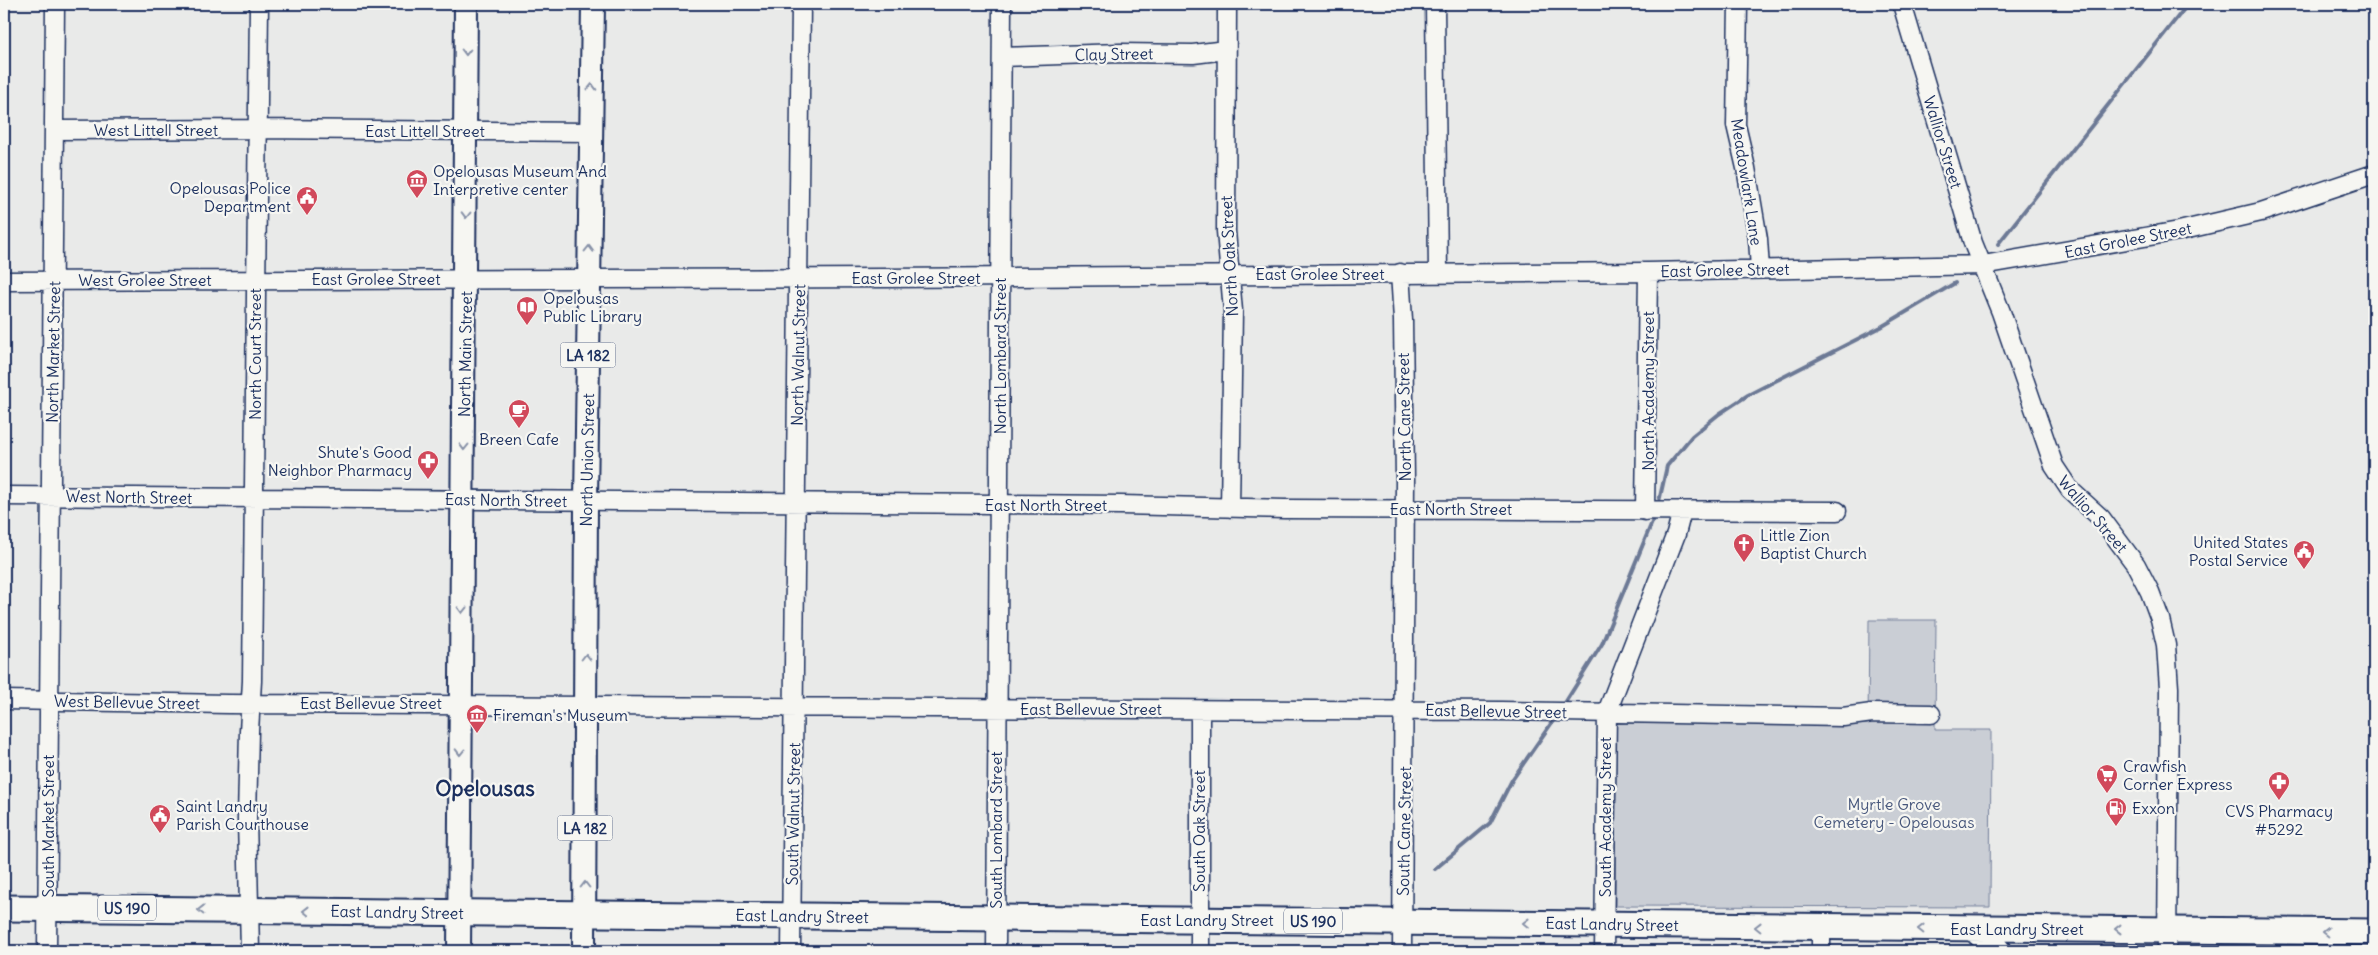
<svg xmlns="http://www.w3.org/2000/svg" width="2378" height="955" viewBox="0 0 2378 955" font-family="Delius,sans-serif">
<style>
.green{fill:#caced5;stroke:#727e9a}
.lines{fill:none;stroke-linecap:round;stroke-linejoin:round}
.stream{stroke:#6c7995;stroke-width:4}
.minor-casing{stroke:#1b2f5e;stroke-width:21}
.major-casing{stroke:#1b2f5e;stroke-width:26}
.highway-casing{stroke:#1b2f5e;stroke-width:29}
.minor{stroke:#f6f6f2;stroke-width:18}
.major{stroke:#f6f6f2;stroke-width:22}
.highway{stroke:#f6f6f2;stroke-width:25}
.oneway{stroke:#8892a8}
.labels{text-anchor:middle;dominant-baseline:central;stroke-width:4.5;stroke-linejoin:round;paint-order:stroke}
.shield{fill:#f6f6f2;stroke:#5d6b8a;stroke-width:1}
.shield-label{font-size:15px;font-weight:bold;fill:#1b2f5e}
.street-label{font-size:16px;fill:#1b2f5e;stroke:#f6f6f2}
.poi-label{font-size:16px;fill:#1b2f5e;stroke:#f6f6f2;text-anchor:start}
.park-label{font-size:16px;fill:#47577c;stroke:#f6f6f2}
.district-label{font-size:21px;font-weight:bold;fill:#1b2f5e;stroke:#f6f6f2}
</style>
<rect width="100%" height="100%" fill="#e9eae9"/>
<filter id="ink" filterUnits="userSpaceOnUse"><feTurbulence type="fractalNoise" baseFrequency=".02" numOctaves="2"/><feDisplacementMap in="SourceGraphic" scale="10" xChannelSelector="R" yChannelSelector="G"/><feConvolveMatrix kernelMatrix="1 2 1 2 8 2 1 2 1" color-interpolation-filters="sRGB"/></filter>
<g filter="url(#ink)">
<!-- green -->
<path class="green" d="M1869,620H1936L1935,730H1991L1990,907L1615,906L1616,723L1868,724Z"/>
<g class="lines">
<!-- stream -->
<path class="stream" d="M1998,244L2188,4
M1658,506L1667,466L1692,436L1719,414L1748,395L1881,327L1955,283
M1563,706L1602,644L1655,515
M1435,869L1490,823L1512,780L1555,718"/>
<!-- minor casing -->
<g class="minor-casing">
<path id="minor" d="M1227,4L1226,231L1233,311L1230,508
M1435,4L1438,273
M1738,4L1736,125L1746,168L1758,239L1760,269
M1902,4L1973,243L2001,312L2054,466L2070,490L2101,518L2136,565L2150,592L2160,619L2166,645L2169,688L2167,951
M1002,57L1120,53L1193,54L1226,50
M54,130L258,129L591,132
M1400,273L1403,320L1405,480L1402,951
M4,281L886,278L1648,272L1983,265L2179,231L2261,212L2374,174
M4,496L1121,505L1285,509L1837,511
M1645,511L1648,272
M4,700L228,704L1501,711L1843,717L1872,713L1931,714
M47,951L55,4
M250,951L247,818L249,731L252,681L259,4
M791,951L801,4
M996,951L1002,4
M1200,951V711
M1604,951L1607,712L1676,534L1682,511
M1821,951V927"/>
</g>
<!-- major casing -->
<g class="major-casing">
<path id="major" d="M459,951L466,4
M584,951L586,501L593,4"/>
</g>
<!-- highway casing -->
<g class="highway-casing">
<path id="highway" d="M4,908L2374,932
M1975,929L1998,951"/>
</g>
<!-- minor -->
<use href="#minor" class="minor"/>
<!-- major -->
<use href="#major" class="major"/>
<!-- highway -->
<use href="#highway" class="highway"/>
</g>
<!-- one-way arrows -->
<defs><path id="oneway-chevron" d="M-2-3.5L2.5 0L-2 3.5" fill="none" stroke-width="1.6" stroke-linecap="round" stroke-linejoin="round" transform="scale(1.25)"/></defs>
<g class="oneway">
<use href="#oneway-chevron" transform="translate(466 52) rotate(90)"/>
<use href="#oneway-chevron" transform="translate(592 87) rotate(-89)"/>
<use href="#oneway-chevron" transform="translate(466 215) rotate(91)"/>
<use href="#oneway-chevron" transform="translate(589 249) rotate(-89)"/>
<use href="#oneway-chevron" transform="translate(464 447) rotate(91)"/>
<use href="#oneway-chevron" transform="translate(462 610) rotate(91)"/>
<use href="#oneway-chevron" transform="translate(586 657) rotate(-90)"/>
<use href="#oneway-chevron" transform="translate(460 752) rotate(91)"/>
<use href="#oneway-chevron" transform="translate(585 885) rotate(-90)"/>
<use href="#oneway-chevron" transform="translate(201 910) rotate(-179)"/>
<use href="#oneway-chevron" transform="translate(306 911) rotate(-179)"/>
<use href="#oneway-chevron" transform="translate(1526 923) rotate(-179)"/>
<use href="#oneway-chevron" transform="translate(1758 927) rotate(-179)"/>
<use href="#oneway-chevron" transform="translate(1921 929) rotate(-179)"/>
<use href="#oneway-chevron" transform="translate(2118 929) rotate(-180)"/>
<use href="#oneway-chevron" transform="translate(2326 932) rotate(-179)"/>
</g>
</g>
<!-- icons -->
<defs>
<g id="museum-pin" transform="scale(1.125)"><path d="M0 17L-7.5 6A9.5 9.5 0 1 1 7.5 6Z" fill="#d1495b" stroke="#f6f6f2"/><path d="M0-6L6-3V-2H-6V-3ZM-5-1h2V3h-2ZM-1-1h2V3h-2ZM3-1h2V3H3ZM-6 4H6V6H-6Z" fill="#fff"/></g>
<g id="civic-pin" transform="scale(1.125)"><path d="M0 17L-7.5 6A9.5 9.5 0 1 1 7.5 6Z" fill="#d1495b" stroke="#f6f6f2"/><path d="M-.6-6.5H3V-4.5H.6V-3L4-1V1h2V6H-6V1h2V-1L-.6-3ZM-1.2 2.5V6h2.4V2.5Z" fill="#fff"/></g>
<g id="library-pin" transform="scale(1.125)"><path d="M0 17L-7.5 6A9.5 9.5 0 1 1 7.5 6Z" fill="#d1495b" stroke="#f6f6f2"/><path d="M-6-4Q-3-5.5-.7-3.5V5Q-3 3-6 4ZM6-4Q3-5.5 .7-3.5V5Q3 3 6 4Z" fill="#fff"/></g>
<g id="cafe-pin" transform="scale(1.125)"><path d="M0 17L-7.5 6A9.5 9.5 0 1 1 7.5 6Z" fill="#d1495b" stroke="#f6f6f2"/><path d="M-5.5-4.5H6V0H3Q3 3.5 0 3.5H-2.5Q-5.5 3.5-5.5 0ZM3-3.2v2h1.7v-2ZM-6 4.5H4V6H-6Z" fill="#fff"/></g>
<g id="pharmacy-pin" transform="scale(1.125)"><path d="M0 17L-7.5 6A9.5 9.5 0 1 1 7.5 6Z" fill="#d1495b" stroke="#f6f6f2"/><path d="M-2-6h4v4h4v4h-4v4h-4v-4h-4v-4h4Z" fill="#fff"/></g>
<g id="church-pin" transform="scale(1.125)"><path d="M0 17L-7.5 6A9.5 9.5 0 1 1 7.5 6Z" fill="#d1495b" stroke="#f6f6f2"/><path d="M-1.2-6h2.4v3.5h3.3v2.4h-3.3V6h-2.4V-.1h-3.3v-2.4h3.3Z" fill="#fff"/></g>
<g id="supermarket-pin" transform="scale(1.125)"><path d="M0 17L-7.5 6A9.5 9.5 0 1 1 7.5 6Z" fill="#d1495b" stroke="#f6f6f2"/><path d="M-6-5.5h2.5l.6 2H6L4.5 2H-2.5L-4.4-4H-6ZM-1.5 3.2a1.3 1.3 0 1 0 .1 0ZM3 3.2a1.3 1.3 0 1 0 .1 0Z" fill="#fff"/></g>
<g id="fuel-pin" transform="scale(1.125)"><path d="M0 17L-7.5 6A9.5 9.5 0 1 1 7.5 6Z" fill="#d1495b" stroke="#f6f6f2"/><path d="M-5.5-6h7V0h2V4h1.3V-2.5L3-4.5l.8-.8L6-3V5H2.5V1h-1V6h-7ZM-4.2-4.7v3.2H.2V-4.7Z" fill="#fff"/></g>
</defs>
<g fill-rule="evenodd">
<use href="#museum-pin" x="417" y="180"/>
<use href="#civic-pin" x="307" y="197"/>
<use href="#library-pin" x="527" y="307"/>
<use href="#cafe-pin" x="519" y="410"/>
<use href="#pharmacy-pin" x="428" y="461"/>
<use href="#church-pin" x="1744" y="544"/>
<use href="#civic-pin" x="2304" y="551"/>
<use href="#museum-pin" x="477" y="715"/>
<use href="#supermarket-pin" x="2107" y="775"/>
<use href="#pharmacy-pin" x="2279" y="782"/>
<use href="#fuel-pin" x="2116" y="808"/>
<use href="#civic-pin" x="160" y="815"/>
</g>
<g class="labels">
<!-- shield labels -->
<g class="shield">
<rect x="560.5" y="342.5" width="55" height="25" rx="4"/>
<rect x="557.5" y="815.5" width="55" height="25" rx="4"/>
<rect x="98" y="895.5" width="58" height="25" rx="4"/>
<rect x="1284" y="908.5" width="58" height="25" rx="4"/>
</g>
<g class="shield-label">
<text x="588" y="355">LA 182</text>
<text x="585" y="828">LA 182</text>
<text x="127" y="908">US 190</text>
<text x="1313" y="921">US 190</text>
</g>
<!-- street labels -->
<g class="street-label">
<text transform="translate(1114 54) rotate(-1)">Clay Street</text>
<text x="156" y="130">West Littell Street</text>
<text x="425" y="131">East Littell Street</text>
<text transform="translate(1943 142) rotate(73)">Wallior Street</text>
<text transform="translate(1747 182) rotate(81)">Meadowlark Lane</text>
<text transform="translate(2128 240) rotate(-11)">East Grolee Street</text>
<text transform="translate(1229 256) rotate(-93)">North Oak Street</text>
<text transform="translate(1725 270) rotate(-1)">East Grolee Street</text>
<text x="1320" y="274">East Grolee Street</text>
<text x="916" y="278">East Grolee Street</text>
<text x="376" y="279">East Grolee Street</text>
<text x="145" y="280">West Grolee Street</text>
<text transform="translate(53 352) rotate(-89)">North Market Street</text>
<text transform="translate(255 354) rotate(-90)">North Court Street</text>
<text transform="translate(465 354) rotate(-89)">North Main Street</text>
<text transform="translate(798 355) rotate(-89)">North Walnut Street</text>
<text transform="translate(1000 356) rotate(-90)">North Lombard Street</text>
<text transform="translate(1648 391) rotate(-90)">North Academy Street</text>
<text transform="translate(1404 417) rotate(-91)">North Cane Street</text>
<text transform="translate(587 460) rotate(-89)">North Union Street</text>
<text transform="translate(129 497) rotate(1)">West North Street</text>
<text transform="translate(506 500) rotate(1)">East North Street</text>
<text x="1046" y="505">East North Street</text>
<text x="1451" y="509">East North Street</text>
<text transform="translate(2093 514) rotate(49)">Wallior Street</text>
<text transform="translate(127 702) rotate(1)">West Bellevue Street</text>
<text x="371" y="703">East Bellevue Street</text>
<text x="1091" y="709">East Bellevue Street</text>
<text transform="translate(1496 711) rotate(1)">East Bellevue Street</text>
<text transform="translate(793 814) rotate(-89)">South Walnut Street</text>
<text transform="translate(1605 817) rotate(-90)">South Academy Street</text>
<text transform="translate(48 826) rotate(-90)">South Market Street</text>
<text transform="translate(996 830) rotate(-90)">South Lombard Street</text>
<text transform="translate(1199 831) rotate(-90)">South Oak Street</text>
<text transform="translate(1404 831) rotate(-89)">South Cane Street</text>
<text transform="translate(397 912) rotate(1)">East Landry Street</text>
<text transform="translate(802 916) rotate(1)">East Landry Street</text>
<text x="1207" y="920">East Landry Street</text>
<text transform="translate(1612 924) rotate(1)">East Landry Street</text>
<text x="2017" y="929">East Landry Street</text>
</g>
<!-- poi labels -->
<g class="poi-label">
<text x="433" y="171">Opelousas Museum And<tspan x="433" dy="18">Interpretive center</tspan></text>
<text x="291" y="188" text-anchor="end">Opelousas Police<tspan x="291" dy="18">Department</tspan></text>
<text x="543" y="298">Opelousas<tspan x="543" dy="18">Public Library</tspan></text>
<text x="519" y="439" text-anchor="middle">Breen Cafe</text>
<text x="412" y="452" text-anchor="end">Shute's Good<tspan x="412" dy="18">Neighbor Pharmacy</tspan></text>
<text x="1760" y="535">Little Zion<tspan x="1760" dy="18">Baptist Church</tspan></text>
<text x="2288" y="542" text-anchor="end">United States<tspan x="2288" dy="18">Postal Service</tspan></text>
<text x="493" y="715">Fireman's Museum</text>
<text x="2123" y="766">Crawfish<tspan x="2123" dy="18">Corner Express</tspan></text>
<text x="176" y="806">Saint Landry<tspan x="176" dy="18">Parish Courthouse</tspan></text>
<text x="2132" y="808">Exxon</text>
<text x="2279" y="811" text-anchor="middle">CVS Pharmacy<tspan x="2279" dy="18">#5292</tspan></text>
</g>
<!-- park labels -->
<g class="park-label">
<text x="1894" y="804">Myrtle Grove<tspan x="1894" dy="18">Cemetery - Opelousas</tspan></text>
</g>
<!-- district labels -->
<g class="district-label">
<text x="485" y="788">Opelousas</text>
</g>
</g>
<!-- margin -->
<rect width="2378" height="955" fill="none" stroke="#f6f6f2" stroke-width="20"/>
<rect x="10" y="10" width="2358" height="935" fill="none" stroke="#1b2f5e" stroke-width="2" filter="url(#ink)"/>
</svg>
